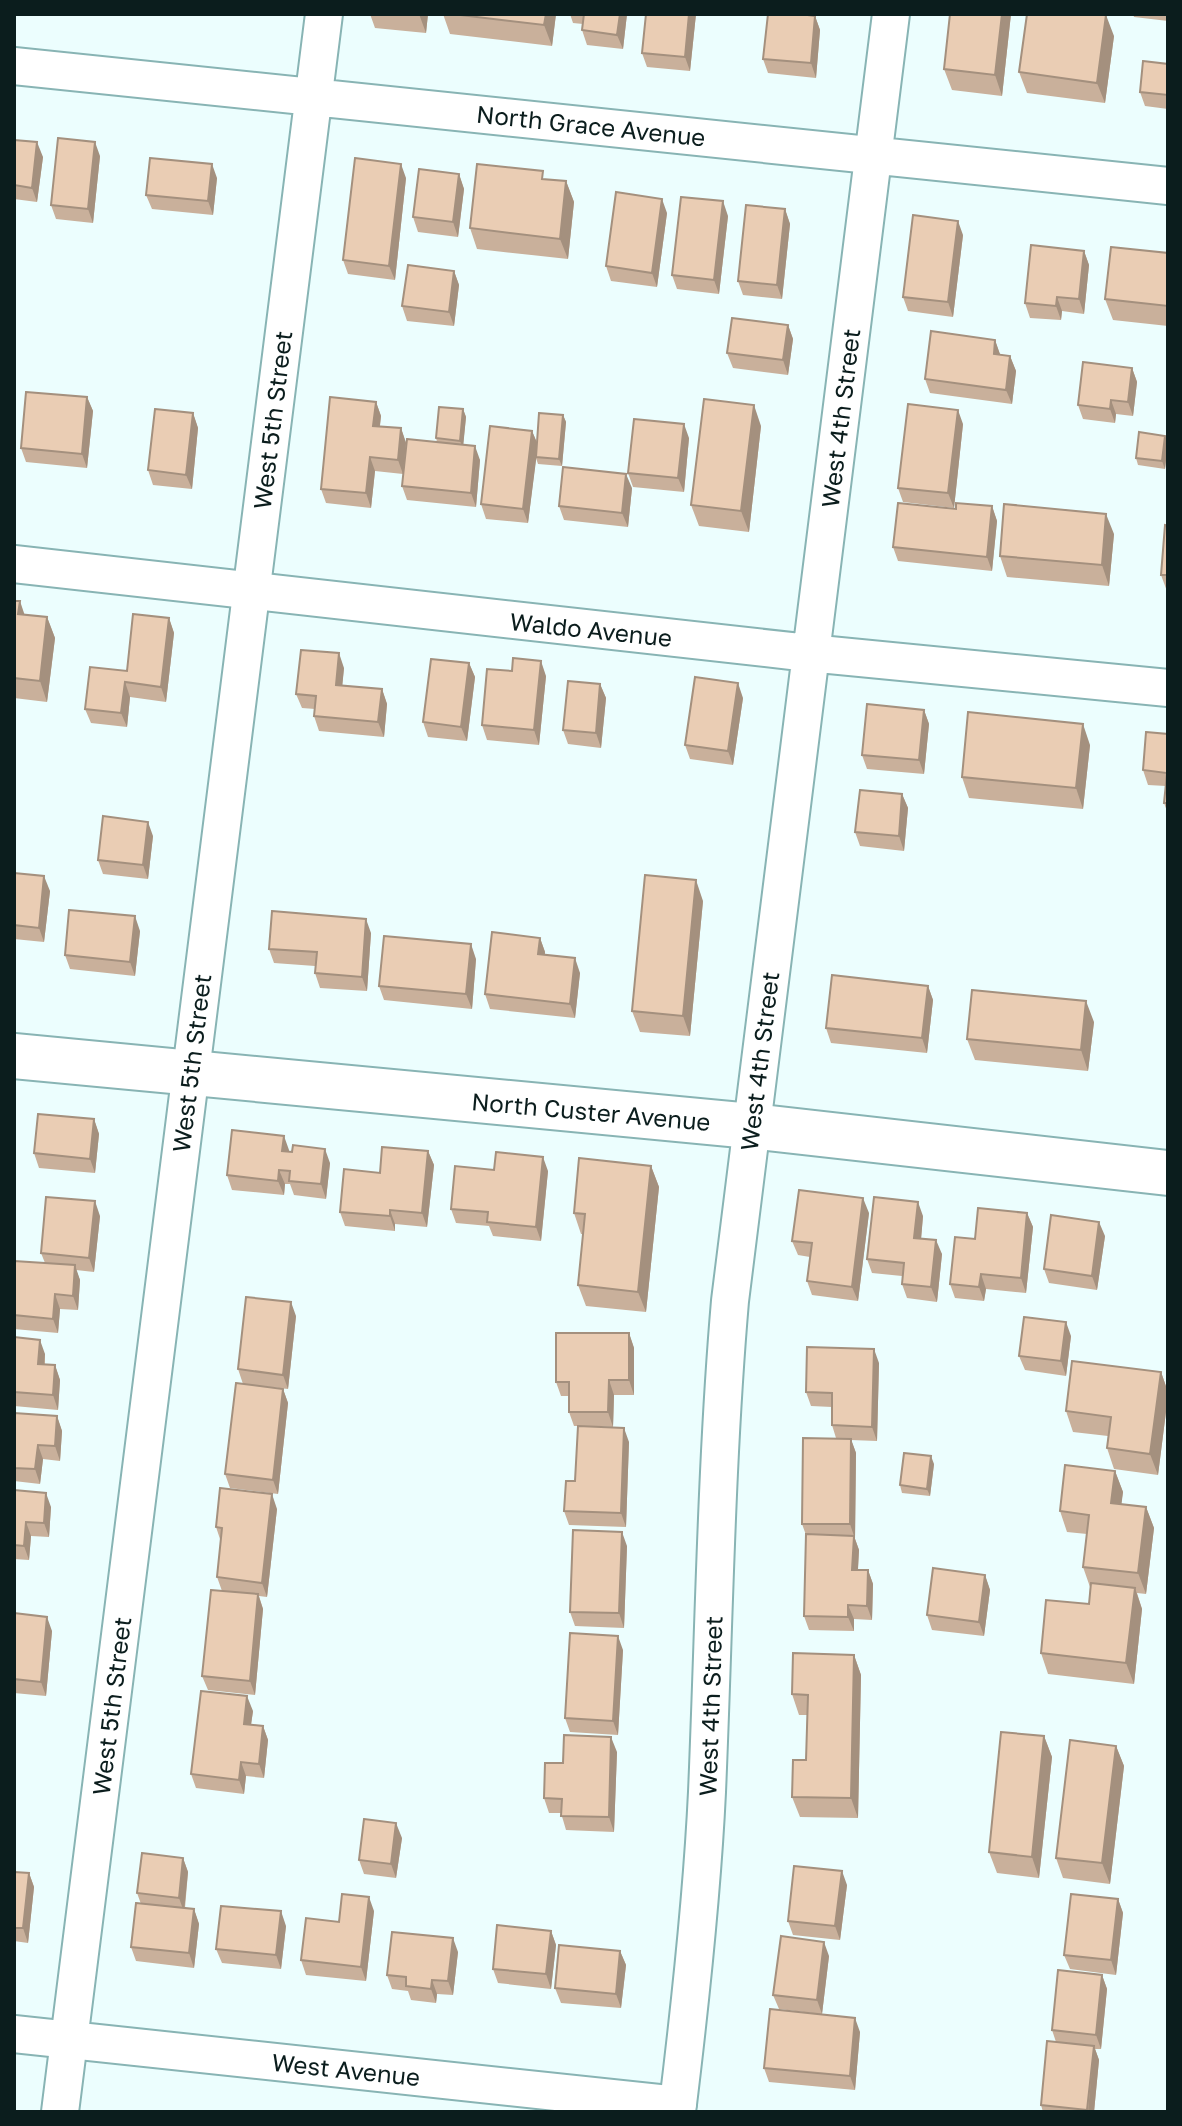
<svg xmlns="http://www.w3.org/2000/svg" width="1182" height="2126" viewBox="0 0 1182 2126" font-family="'Golos Text',sans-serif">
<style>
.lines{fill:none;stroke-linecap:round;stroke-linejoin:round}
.minor-casing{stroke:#88b4b4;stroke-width:40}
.tertiary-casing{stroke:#88b4b4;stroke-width:48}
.minor{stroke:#fff;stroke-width:36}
.tertiary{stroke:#fff;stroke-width:44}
.wall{fill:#c9b09b}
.shaded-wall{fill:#a4907e}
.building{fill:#eacdb4;stroke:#a4907e;stroke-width:2}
.labels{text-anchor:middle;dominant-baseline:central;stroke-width:8;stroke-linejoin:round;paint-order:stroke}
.street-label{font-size:24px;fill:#0b1d1d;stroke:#fff}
</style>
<rect width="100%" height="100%" fill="#ecfefe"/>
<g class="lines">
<!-- minor casing -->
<g class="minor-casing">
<path id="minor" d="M14,66L1168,186
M14,564L809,653L1168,688
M14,2034L678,2105
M60,2112L324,14
M677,2112C690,2006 702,1898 707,1792C714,1628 716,1464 730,1301L891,14"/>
</g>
<!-- tertiary casing -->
<g class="tertiary-casing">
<path id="tertiary" d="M14,1056L751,1126L1168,1173"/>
</g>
<!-- minor -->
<use href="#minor" class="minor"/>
<!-- tertiary -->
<use href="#tertiary" class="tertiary"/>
</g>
<!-- wall -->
<path class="wall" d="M370,14H428L426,33L375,28Z
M443,14H556L552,46L450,34Z
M570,14H627L623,49L587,45L582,30L583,24L573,23Z
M646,14H696L690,71L647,67L642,53Z
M1011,14L1002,96L952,90L944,69Z
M1133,14H1168V21L1134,17Z
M815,16L820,30L816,78L768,73L763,59Z
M1114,36L1105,103L1027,93L1019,72Z
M1168,64V109L1145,106L1140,92Z
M14,140L43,157L37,202L14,199Z
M100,156L93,223L56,219L51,205Z
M459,174L464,189L458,237L418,232L413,217Z
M217,178L213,215L152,209L146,195Z
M406,178L395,280L348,274L343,260Z
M546,179L566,181L574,202L568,259L477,249L470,228Z
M785,209L790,224L782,299L743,295L738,281Z
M667,213L657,287L611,281L606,266Z
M728,216L719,294L677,289L672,275Z
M963,235L953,317L908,311L903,297Z
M1084,251L1089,265L1084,314L1062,311L1061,320L1030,318L1025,303Z
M1168,253V326L1113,320L1105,299Z
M454,271L459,285L454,326L407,321L402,306Z
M788,325L793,339L788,375L733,368L727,353Z
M995,340L1000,355L1010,356L1016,371L1012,404L930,393L925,379Z
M1132,368L1137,382L1133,416L1116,414L1115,423L1083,419L1078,405Z
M87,397L93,411L87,468L26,462L21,448Z
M376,402L381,416L380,426L401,428L406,443L403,474L375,471L371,508L326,503L321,489Z
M463,409L466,417L463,445L480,460L476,507L407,500L402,486L437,442L436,438Z
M193,413L198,428L192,489L153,485L148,470Z
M563,415L566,422L562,466L538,464L536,458L528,523L486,519L481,504L532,431L537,443Z
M963,424L954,508L903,502L898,488Z
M761,426L749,532L699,526L691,505Z
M1165,436L1168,443L1165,469L1138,465L1136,458Z
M689,438L684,492L633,487L628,473Z
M632,488L628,527L564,520L559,506Z
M992,506L997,521L992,571L898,561L893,547L956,509Z
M1168,526V594L1161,575Z
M1114,534L1109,586L1007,577L1000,556Z
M14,601L25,615L47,617L55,638L47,702L14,698Z
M169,618L174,633L166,702L130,697L127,727L91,723L85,709L127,671Z
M469,663L475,677L467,741L428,737L423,722Z
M344,668L342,686L382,689L387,704L384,737L319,731L314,716L315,709L302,708L296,694Z
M546,676L539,745L487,740L482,725Z
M600,684L606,698L601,748L568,744L563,730Z
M743,698L733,765L690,759L685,745Z
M924,710L929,724L924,774L867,769L862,755Z
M1168,734V814L1164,803L1166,786L1148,785L1143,770Z
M1090,745L1083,809L969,798L962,777Z
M902,794L908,808L904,851L860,846L855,832Z
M153,836L148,879L103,874L98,860Z
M14,873L50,891L44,942L14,939Z
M703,901L690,1036L640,1032L632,1011Z
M140,931L135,976L70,969L65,955Z
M371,933L367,991L320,988L315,973V966L274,963L269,949Z
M540,938L545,952V955L580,973L575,1018L490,1009L485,994Z
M476,959L472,1009L384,1000L379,986Z
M928,986L933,1000L927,1053L831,1043L826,1028Z
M1094,1022L1088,1071L975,1060L967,1039Z
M94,1119L99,1134L95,1173L39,1168L34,1153Z
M289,1150V1152L330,1163L326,1199L294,1195L290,1184H285L284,1195L232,1190L227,1175Z
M428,1151L434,1165L427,1227L395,1224V1231L345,1226L340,1212L380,1173Z
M651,1166L659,1187L646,1312L586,1306L578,1285L583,1234H581L574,1213Z
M494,1170L548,1171L541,1241L493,1236L489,1226L456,1223L451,1209Z
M869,1213L858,1301L812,1295L807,1281L810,1257L798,1255L792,1241Z
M1027,1213L1033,1227L1026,1293L986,1289L984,1301L955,1298L950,1284Z
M100,1216L94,1272L76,1270L80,1280L78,1310L60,1309L58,1333L14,1329V1261L45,1263L41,1253Z
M923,1216L921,1238L942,1254L937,1302L907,1298L902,1284V1276L872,1273L867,1259Z
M1105,1236L1097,1290L1049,1283L1044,1269Z
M296,1316L288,1389L243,1384L238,1369Z
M629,1333L634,1348V1395H614L613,1427L592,1426L629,1442L626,1527L569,1525L564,1511L575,1481L578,1426H574L569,1412V1396H561L556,1382Z
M1071,1336L1066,1376L1025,1370L1019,1356Z
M14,1337L45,1354V1364L55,1365L60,1380L58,1410L14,1406Z
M879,1363L877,1441L851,1440L856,1453L855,1539L859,1550L858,1570H868L873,1584L872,1620L854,1619V1631L809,1630L804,1616L806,1535L802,1524L836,1438L832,1425V1407L811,1406L806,1392Z
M1161,1372L1168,1392V1396L1158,1475L1114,1469L1107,1448L1108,1436L1073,1432L1066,1411Z
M283,1389L288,1403L278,1494L230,1488L225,1474Z
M14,1413L57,1416L62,1431L60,1461L43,1459L40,1484L14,1481Z
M934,1464L930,1496L902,1493L900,1485Z
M1115,1471L1123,1492L1121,1504L1146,1507L1154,1528L1146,1594L1137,1593L1142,1609L1134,1684L1048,1674L1041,1653L1089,1604L1090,1587L1083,1567L1087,1534L1067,1532L1060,1511Z
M14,1490L51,1507L49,1537L31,1536L29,1560L14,1559Z
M277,1509L267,1597L259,1596L263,1609L255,1695L208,1690L202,1676L222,1591L217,1577L221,1542L216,1527Z
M627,1546L624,1628L575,1626L570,1612Z
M985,1575L990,1590L984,1636L932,1630L927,1615Z
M14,1613L52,1631L46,1696L14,1693Z
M623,1650L618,1735L570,1732L565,1718Z
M854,1655L861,1675L858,1818L800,1817L792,1797L806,1760L807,1715H799L792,1694Z
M253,1711L251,1725L263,1726L268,1740L264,1778L246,1776L244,1794L196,1788L191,1774Z
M1044,1736L1052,1757L1039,1878L997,1873L989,1852Z
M1116,1746L1124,1766L1110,1884L1063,1878L1056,1858Z
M617,1752L614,1832L566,1830L561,1813H549L544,1798L563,1763Z
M402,1838L396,1878L364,1874L359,1860Z
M183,1858L188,1872L185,1908L194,1909L199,1924L194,1968L136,1961L131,1947L141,1904L137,1893Z
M14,1872L29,1873L34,1887L28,1943L14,1941Z
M847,1885L840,1940L793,1935L788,1921Z
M1118,1899L1123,1913L1116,1975L1070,1969L1064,1955Z
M374,1911L366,1981L306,1975L301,1960L339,1922Z
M286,1926L281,1969L222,1963L216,1949Z
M551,1931L556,1945L551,1989L498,1983L493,1969Z
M620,1951L626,1965L621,2008L561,2003L555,1988Z
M458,1952L453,1995L437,1994L436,2003L411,2000L408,1991L392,1989L387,1975Z
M829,1956L822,2014L860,2032L855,2090L769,2082L764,2068L820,2014L779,2009L773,1995Z
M1102,1975L1107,1989L1101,2049H1095L1099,2060L1094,2112H1043L1041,2105L1056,2042L1052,2030Z"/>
<!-- shaded-wall -->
<path class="shaded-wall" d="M419,14H428L426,33Z
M546,14H556L552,46L544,25Z
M620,14H627L623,49L617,35Z
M689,14H696L690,71L685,57Z
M1002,14H1011L1002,96L995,75Z
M1106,15L1114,36L1105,103L1097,83Z
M815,16L820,30L816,78L811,63Z
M37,142L43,157L37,202L32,188Z
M95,142L100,156L93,223L88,209Z
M212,164L217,178L213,215L208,201Z
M401,164L406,178L395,280L389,266Z
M459,174L464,189L458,237L453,222Z
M566,181L574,202L568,259L560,239Z
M662,199L667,213L657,287L652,273Z
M723,201L728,216L719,294L714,280Z
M785,209L790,224L782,299L777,285Z
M958,221L963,235L953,317L948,302Z
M1084,251L1089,265L1084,314L1079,299Z
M454,271L459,285L454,326L449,312Z
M1057,297L1062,311L1061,320L1056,306Z
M788,325L793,339L788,375L783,360Z
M995,340L1000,354L999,369L994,354Z
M1010,356L1016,371L1012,404L1006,390Z
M1132,368L1137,382L1133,416L1128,402Z
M87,397L93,411L87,468L82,454Z
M1111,400L1116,414L1115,423L1110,409Z
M376,402L381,416L378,440L373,426Z
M754,405L761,426L749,532L741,511Z
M463,409L466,417L463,448L460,441Z
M958,410L963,424L954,508L948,493Z
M193,413L198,428L192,489L186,475Z
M563,415L566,422L562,466L559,459Z
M684,424L689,438L684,492L678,478Z
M401,428L406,443L403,474L398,460Z
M532,431L538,445L528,523L523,509Z
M1165,436L1168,443L1165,469L1162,461Z
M475,446L480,460L476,507L471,493Z
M370,457L375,471L371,508L366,493Z
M626,474L632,488L628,527L622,513Z
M992,506L997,521L992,571L987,557Z
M1106,514L1114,534L1109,586L1102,565Z
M20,601L27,622L18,614Z
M47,617L55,638L47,702L40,681Z
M169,618L174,633L166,702L161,687Z
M339,653L344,668L341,699L336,685Z
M541,661L546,676L539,745L534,730Z
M469,663L475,677L467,741L461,727Z
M125,682L130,697L127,727L121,713Z
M738,683L743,698L733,765L728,751Z
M600,684L606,698L601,748L596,733Z
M382,689L387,704L384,737L378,722Z
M924,710L929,724L924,774L919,760Z
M1083,724L1090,745L1083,809L1076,788Z
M902,794L908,808L904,851L899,836Z
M148,822L153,836L148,879L143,865Z
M44,876L50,891L44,942L39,928Z
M696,880L703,901L690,1036L683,1016Z
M135,916L140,931L135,976L130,962Z
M366,919L371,933L367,991L362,977Z
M540,938L545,952L543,968L538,954Z
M471,944L476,959L472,1009L466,994Z
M575,958L580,973L575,1018L570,1004Z
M928,986L933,1000L927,1053L922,1038Z
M1086,1001L1094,1022L1088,1071L1081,1050Z
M94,1119L99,1134L95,1173L90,1159Z
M284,1136L289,1150L287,1165L282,1151Z
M325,1149L330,1163L326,1199L321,1184Z
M428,1151L434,1165L427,1227L422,1213Z
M543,1157L548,1171L541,1241L536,1227Z
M651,1166L659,1187L646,1312L638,1292Z
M279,1170L285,1184L284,1195L278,1181Z
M863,1198L869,1213L858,1301L852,1287Z
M95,1201L100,1216L94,1272L89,1258Z
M918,1202L923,1216L920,1252L914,1238Z
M390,1210L395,1224V1231L390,1216Z
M1027,1213L1033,1227L1026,1293L1021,1278Z
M1099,1222L1105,1236L1097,1290L1092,1276Z
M936,1240L942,1254L937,1302L931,1287Z
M75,1265L80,1280L78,1310L73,1296Z
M981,1274L986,1289L984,1301L979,1287Z
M55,1294L60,1309L58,1333L53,1319Z
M291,1302L296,1316L288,1389L283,1375Z
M1066,1322L1071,1336L1066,1376L1061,1361Z
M629,1333L634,1348V1395L629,1380Z
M40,1340L45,1354L43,1378L38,1364Z
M874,1349L879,1363L877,1441L872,1427Z
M55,1365L60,1380L58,1410L53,1395Z
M1161,1372L1168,1392V1396L1158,1475L1150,1454Z
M609,1380L614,1395L613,1427L608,1412Z
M283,1389L288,1403L278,1494L273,1480Z
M57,1416L62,1431L60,1461L55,1446Z
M624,1428L629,1442L626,1527L621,1513Z
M851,1439L856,1453L855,1539L850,1524Z
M38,1445L43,1459L40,1484L35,1469Z
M931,1456L934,1464L930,1496L927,1489Z
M1115,1471L1123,1492L1119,1524L1111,1503Z
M46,1493L51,1507L49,1537L44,1523Z
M272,1494L277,1509L267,1597L262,1583Z
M1146,1507L1154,1528L1146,1594L1138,1573Z
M26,1522L31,1536L29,1560L24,1546Z
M622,1532L627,1546L624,1628L619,1613Z
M854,1536L859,1550L857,1584L852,1570Z
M868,1570L873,1584L872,1620L867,1606Z
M985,1575L990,1590L984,1636L979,1622Z
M1135,1588L1142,1609L1134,1684L1126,1663Z
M258,1594L263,1609L255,1695L250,1681Z
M848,1605L854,1619V1631L848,1617Z
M47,1617L52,1631L46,1696L41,1682Z
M618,1636L623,1650L618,1735L613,1721Z
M854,1655L861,1675L858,1818L851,1798Z
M247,1696L253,1711L249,1738L244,1724Z
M263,1726L268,1740L264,1778L259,1764Z
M1044,1736L1052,1757L1039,1878L1032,1857Z
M611,1737L617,1752L614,1832L609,1817Z
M1116,1746L1124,1766L1110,1884L1102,1863Z
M241,1762L246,1776L244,1794L239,1780Z
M396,1823L402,1838L396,1878L391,1864Z
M183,1858L188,1872L184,1912L179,1898Z
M842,1871L847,1885L840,1940L835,1926Z
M29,1873L34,1887L28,1943L23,1928Z
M369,1897L374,1911L366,1981L361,1967Z
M1118,1899L1123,1913L1116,1975L1111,1960Z
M194,1909L199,1924L194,1968L189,1953Z
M281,1911L286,1926L281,1969L276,1955Z
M551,1931L556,1945L551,1989L546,1974Z
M453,1938L458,1952L453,1995L448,1981Z
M824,1942L829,1956L822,2014L817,2000Z
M620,1951L626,1965L621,2008L616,1994Z
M1102,1975L1107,1989L1101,2049L1096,2035Z
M432,1980L437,1994L436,2003L431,1989Z
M855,2018L860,2032L855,2090L850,2076Z
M1094,2046L1099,2060L1094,2112H1088Z"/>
<!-- building -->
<path class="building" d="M452,14H546L544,25Z
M584,14H620L617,35L582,30Z
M646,14H689L685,57L642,53Z
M768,14H800L815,16L811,63L763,59Z
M950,14H1002L995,75L944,69Z
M1027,14H1097L1106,15L1097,83L1019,72Z
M1143,61L1168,64V95L1140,92Z
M58,138L95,142L88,209L51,205Z
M14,140L37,142L32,188L14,185Z
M150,158L212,164L208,201L146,195Z
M355,158L401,164L389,266L343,260Z
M477,164L543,171L542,179L566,181L560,239L470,228Z
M419,169L459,174L453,222L413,217Z
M616,192L662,199L652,273L606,266Z
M681,197L723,201L714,280L672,275Z
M746,205L785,209L777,285L738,281Z
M913,215L958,221L948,302L903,297Z
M1031,245L1084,251L1079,299L1057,297L1056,306L1025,303Z
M1111,247L1168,253V306L1105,299Z
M408,265L454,271L449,312L402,306Z
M732,318L788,325L783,360L727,353Z
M931,331L995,340L994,354L1010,356L1006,390L925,379Z
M1083,362L1132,368L1128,402L1111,400L1110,409L1078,405Z
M26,392L87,397L82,454L21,448Z
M330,397L376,402L373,426L401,428L398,460L370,457L366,493L321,489Z
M704,399L754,405L741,511L691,505Z
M908,404L958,410L948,493L898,488Z
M439,407L463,409L460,441L436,438Z
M155,409L193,413L186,475L148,470Z
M539,413L563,415L559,459L536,457Z
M634,419L684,424L678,478L628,473Z
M490,426L532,431L523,509L481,504Z
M1139,432L1165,436L1162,461L1136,458Z
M407,439L475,446L471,493L402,486Z
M563,467L626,474L622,513L559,506Z
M898,503L956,509V503L992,506L987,557L893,547Z
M1004,504L1106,514L1102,565L1000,556Z
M1165,525L1168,526V575H1161Z
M14,601H20L18,614L47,617L40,681L14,678Z
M133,614L169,618L161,687L125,682L121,713L85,709L90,667L127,671Z
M301,650L339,653L336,685L382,689L378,722L314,716L316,696L296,694Z
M513,658L541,661L534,730L482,725L487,669L512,671Z
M431,659L469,663L461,727L423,722Z
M695,677L738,683L728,751L685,745Z
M568,681L600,684L596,733L563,730Z
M867,704L924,710L919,760L862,755Z
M968,712L1083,724L1076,788L962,777Z
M1146,732L1168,734V803H1164L1167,773L1143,770Z
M860,790L902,794L899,836L855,832Z
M103,816L148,822L143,865L98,860Z
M14,873L44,876L39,928L14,925Z
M645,875L696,880L683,1016L632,1011Z
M69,910L135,916L130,962L65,955Z
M272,911L366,919L362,977L315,973L317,952L269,949Z
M492,932L540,938L538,954L575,958L570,1004L485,994Z
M384,936L471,944L466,994L379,986Z
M832,975L928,986L922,1038L826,1028Z
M972,990L1086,1001L1081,1050L967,1039Z
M38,1114L94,1119L90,1159L34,1153Z
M232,1130L284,1136L282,1151L292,1152L293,1145L325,1149L321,1184L289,1181L290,1171L279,1170L278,1181L227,1175Z
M382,1147L428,1151L422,1213L390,1210V1216L340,1212L344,1169L380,1173Z
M496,1152L543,1157L536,1227L487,1222L488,1212L451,1209L455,1166L494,1170Z
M579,1158L651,1166L638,1292L578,1285L585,1214L574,1213Z
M799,1190L863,1198L852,1287L807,1281L812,1243L792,1241Z
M46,1197L95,1201L89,1258L41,1253Z
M874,1197L918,1202L914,1238L936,1240L931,1287L902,1284L904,1263L867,1259Z
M978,1208L1027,1213L1021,1278L981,1274L979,1287L950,1284L955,1237L975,1239Z
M1051,1215L1099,1222L1092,1276L1044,1269Z
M14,1261L75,1265L73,1296L55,1294L53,1319L14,1315Z
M246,1297L291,1302L283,1375L238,1369Z
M1024,1317L1066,1322L1061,1361L1019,1356Z
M556,1333H629V1380H609L608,1412H569V1382H556Z
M14,1337L40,1340L38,1364L55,1365L53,1395L14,1392Z
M807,1347L874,1349L872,1427L832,1425V1393L806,1392Z
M1072,1361L1161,1372L1150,1454L1107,1448L1111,1417L1066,1411Z
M236,1383L283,1389L273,1480L225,1474Z
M14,1413L57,1416L55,1446L38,1445L35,1469L14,1468Z
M578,1426L624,1428L621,1513L564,1511L566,1481H575Z
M803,1438L851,1439L850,1524H802Z
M904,1453L931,1456L927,1489L900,1485Z
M1065,1465L1115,1471L1111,1503L1146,1507L1138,1573L1083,1567L1089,1515L1060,1511Z
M220,1488L272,1494L262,1583L217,1577L222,1528L216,1527Z
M14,1490L46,1493L44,1523L26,1522L24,1546L14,1545Z
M573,1530L622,1532L619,1613L570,1612Z
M806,1534L854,1536L852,1570H868L867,1606L848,1605V1617L804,1616Z
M933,1568L985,1575L979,1622L927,1615Z
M1091,1583L1135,1588L1126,1663L1041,1653L1046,1600L1089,1604Z
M211,1590L258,1594L250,1681L202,1676Z
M14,1613L47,1617L41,1682L14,1679Z
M570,1633L618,1636L613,1721L565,1718Z
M793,1653L854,1655L851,1798L792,1797L793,1760H806L808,1695L792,1694Z
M201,1691L247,1696L244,1724L263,1726L259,1764L241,1762L239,1780L191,1774Z
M1001,1732L1044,1736L1032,1857L989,1852Z
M564,1735L611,1737L609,1817L561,1816L562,1799L544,1798L545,1763H563Z
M1070,1740L1116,1746L1102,1863L1056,1858Z
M364,1819L396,1823L391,1864L359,1860Z
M142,1853L183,1858L179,1898L137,1893Z
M794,1866L842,1871L835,1926L788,1921Z
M14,1872L29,1873L23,1928H14Z
M342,1894L369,1897L361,1967L301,1960L306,1918L339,1922Z
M1071,1894L1118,1899L1111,1960L1064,1955Z
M136,1903L194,1909L189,1953L131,1947Z
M221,1906L281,1911L276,1955L216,1949Z
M497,1925L551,1931L546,1974L493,1969Z
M392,1932L453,1938L448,1981L432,1980L431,1989L406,1986V1977L387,1975Z
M781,1936L824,1942L817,2000L773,1995Z
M559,1945L620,1951L616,1994L555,1988Z
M1058,1970L1102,1975L1096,2035L1052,2030Z
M770,2009L855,2018L850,2076L764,2068Z
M1047,2041L1094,2046L1087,2110L1041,2105Z"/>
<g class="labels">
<!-- street labels -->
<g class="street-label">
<text transform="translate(591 125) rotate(6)">North Grace Avenue</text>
<text transform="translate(840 418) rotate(-83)">West 4th Street</text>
<text transform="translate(272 420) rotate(-83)">West 5th Street</text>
<text transform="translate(591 629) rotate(6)">Waldo Avenue</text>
<text transform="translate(759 1061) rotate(-83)">West 4th Street</text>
<text transform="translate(191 1063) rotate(-83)">West 5th Street</text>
<text transform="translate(591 1111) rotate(5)">North Custer Avenue</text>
<text transform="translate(111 1706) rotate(-83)">West 5th Street</text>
<text transform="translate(710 1706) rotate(-88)">West 4th Street</text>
<text transform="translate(346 2069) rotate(6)">West Avenue</text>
</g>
</g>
<!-- border -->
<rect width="1182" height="2126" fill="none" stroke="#0b1d1d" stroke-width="32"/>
</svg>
